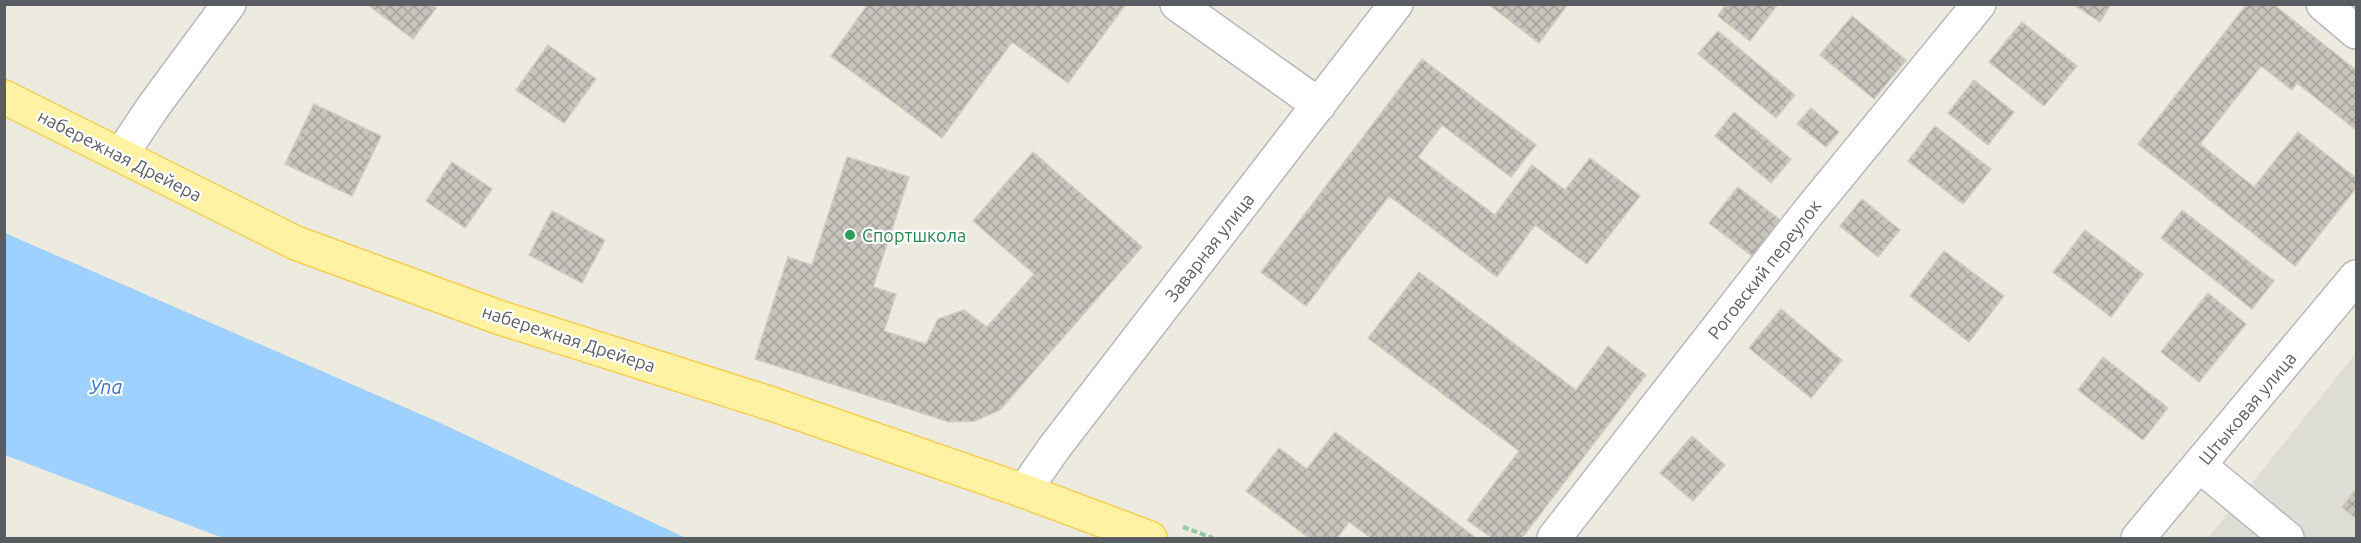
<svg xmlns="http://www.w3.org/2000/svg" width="2361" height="543" viewBox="0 0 2361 543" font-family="Ubuntu,sans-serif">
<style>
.industrial{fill:#dddcd5}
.water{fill:#9ed1ff}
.building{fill:url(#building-cross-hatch);stroke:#d2ccbe;stroke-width:1.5}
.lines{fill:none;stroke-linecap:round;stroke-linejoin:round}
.minor-casing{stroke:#b6b8be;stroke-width:36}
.major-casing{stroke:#f7ce4f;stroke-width:36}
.path{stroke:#94c7a4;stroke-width:4;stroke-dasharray:6 3;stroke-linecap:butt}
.minor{stroke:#fff;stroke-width:33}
.major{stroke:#fff3a3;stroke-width:33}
.leisure-dot{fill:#2e9e5b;stroke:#fff;stroke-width:2}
.labels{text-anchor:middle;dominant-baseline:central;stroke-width:4.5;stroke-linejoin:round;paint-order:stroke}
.street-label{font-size:18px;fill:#595d62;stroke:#fff}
.leisure-label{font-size:18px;fill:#27864d;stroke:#fff;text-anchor:start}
.water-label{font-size:20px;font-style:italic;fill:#3a76be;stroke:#fff}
</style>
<defs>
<pattern id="building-cross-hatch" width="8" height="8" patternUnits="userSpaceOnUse" patternTransform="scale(1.5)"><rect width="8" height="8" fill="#c8c4bd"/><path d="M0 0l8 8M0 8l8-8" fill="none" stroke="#a5a29d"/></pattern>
</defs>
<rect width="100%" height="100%" fill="#edeae0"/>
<!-- industrial -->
<path class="industrial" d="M2356,353V538H2208Z"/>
<!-- water -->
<path class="water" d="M5,233L436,421L686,538H223L5,455Z"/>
<!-- building -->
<path class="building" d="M367,4H432L436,8L413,39Z
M868,4H1126L1068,83L1012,42L942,138L831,56Z
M1488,4H1568L1539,43Z
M1726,4H1778L1750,41L1718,16Z
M2073,4H2111L2100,22Z
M2247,4H2273L2356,70V130L2297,83L2292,90L2261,66L2200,144L2254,187L2298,132L2356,178V188L2295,266L2138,144Z
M1852,16L1906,60L1874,99L1820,55Z
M2022,22L2077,66L2044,106L1989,62Z
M1718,31L1795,95L1776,118L1698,54Z
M548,45L596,79L564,123L516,90Z
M1422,59L1536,145L1511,177L1442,125L1418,157L1495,215L1532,165L1565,190L1590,158L1640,196L1587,264L1535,225L1497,277L1389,196L1306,306L1261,272Z
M1974,80L2014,112L1988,145L1948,113Z
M314,104L381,136L352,196L285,164Z
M1811,108L1839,132L1826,147L1797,124Z
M1734,112L1791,159L1771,183L1715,136Z
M1935,126L1991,169L1963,204L1908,161Z
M1033,152L1142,247L1000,410L975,421L949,422L755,359L788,257L812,265L847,157L909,177L873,287L896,294L884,331L926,344L938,319L964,310L987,327L1034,274L973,221Z
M452,162L492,189L465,228L426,201Z
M1738,187L1780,220L1752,256L1709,223Z
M1862,199L1900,230L1878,257L1840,226Z
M2182,210L2274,281L2252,309L2161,238Z
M552,211L605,240L582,283L529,255Z
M2085,230L2143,274L2111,317L2053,272Z
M1944,251L2004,296L1969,342L1910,296Z
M1419,272L1576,390L1608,346L1646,375L1522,538H1492L1467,520L1519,451L1368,338Z
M2208,293L2246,324L2199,382L2161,352Z
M1781,309L1842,360L1811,398L1749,348Z
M2103,357L2168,408L2143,440L2078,390Z
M1335,432L1476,538H1371L1349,522L1337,538H1309L1246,491L1279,448L1307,469Z
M1692,436L1725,465L1693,501L1660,473Z
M2356,489V519L2342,507Z"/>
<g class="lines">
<!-- minor casing -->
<g class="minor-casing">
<path id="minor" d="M1177,4L1319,105
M2323,4L2356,32
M121,155L153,107L229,4
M2199,465L2287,538
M1024,491L1054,448L1396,4
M1554,538L1807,214L1979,4
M2138,538L2356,277"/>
</g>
<!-- major casing -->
<g class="major-casing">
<path id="major" d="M4,97L296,243L498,317L772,404L1024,491L1150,538"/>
</g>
<!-- path -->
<path class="path" d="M1183,527L1213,538"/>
<!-- minor -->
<use href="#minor" class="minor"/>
<!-- major -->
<use href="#major" class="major"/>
</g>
<!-- markers -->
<circle class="leisure-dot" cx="850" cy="235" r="6"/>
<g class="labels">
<!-- street labels -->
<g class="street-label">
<text transform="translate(120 155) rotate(27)">набережная Дрейера</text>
<text transform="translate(1209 247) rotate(-52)">Заварная улица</text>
<text transform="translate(1764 269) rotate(-52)">Роговский переулок</text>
<text transform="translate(569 338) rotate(18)">набережная Дрейера</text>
<text transform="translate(2247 408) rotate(-50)">Штыковая улица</text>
</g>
<!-- leisure labels -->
<g class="leisure-label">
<text x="862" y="235">Спортшкола</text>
</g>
<!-- water labels -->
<g class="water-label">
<text x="106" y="386">Упа</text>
</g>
</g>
<!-- border -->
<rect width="2361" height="543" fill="none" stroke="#595d62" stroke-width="12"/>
</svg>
